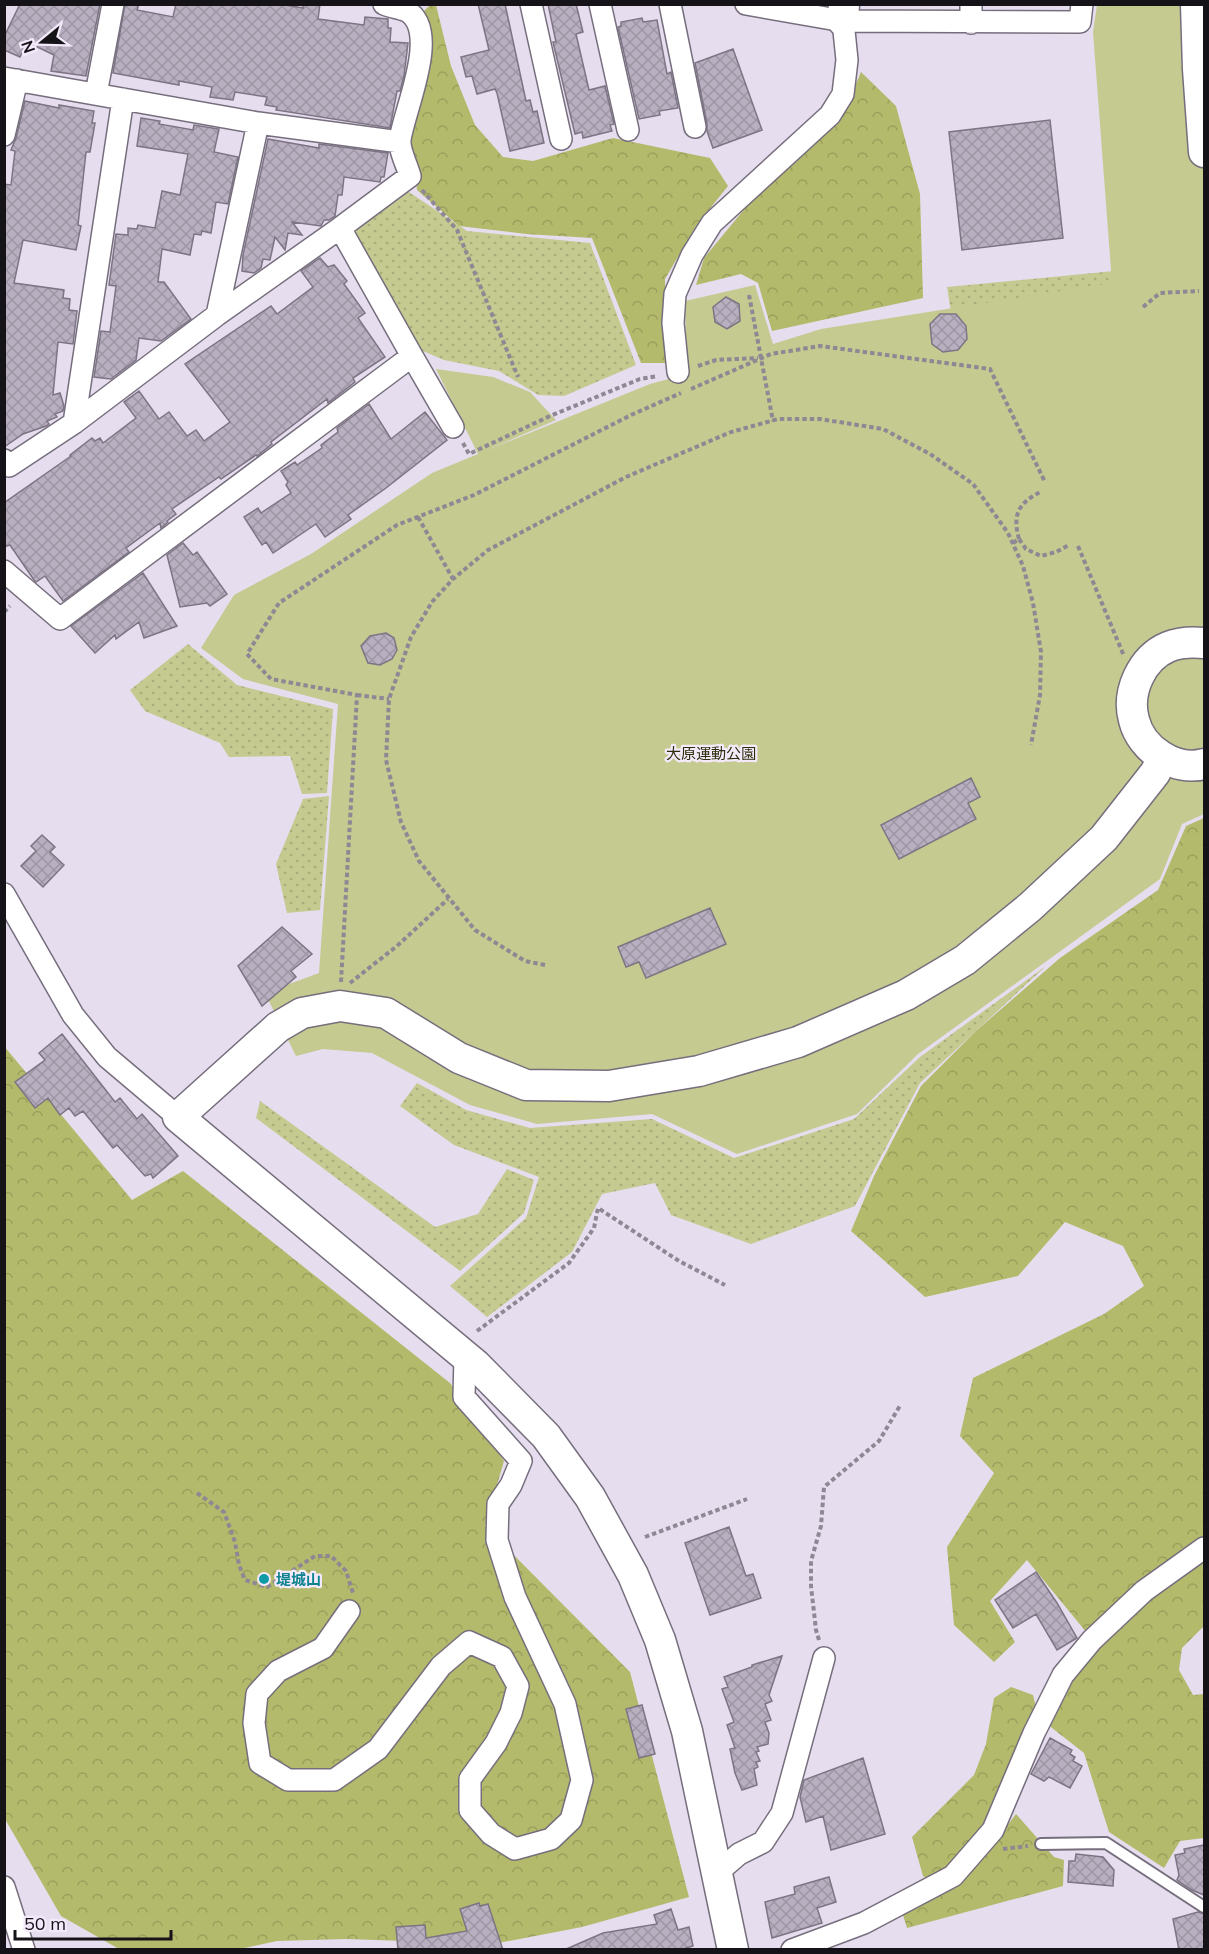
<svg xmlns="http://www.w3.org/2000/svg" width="1209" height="1954" viewBox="0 0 1209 1954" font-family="Mulish,'Noto Sans JP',sans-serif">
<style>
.grass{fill:url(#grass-dots)}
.forest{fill:url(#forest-crowns)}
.park{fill:#c5ca90}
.building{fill:url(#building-cross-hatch);stroke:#7d7484;stroke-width:1.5}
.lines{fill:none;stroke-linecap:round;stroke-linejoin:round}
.lane-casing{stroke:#766e7d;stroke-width:14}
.street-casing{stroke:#766e7d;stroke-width:24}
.secondary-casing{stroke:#766e7d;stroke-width:33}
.path{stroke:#8e8894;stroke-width:4;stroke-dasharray:4.5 3;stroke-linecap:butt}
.lane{stroke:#fff;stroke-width:10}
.street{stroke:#fff;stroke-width:21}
.secondary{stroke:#fff;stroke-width:30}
.culture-dot{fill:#0f9aa8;stroke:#f4eafc;stroke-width:2}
.labels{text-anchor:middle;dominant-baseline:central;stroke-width:4.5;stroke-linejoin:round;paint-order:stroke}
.park-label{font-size:15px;fill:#2c2e0b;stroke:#f4eafc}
.culture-label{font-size:15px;font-weight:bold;fill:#0d838f;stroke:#f4eafc;text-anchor:start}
</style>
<defs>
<pattern id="grass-dots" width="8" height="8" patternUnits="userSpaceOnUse" patternTransform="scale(1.5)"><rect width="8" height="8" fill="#c5ca90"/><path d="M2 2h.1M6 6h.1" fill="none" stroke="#a8ad7b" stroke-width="1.8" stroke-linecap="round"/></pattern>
<pattern id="forest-crowns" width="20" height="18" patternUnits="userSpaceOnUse" patternTransform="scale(1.5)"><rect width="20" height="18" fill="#b4ba6b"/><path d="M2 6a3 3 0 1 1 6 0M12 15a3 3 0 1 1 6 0" fill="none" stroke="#9a9f5c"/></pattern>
<pattern id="building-cross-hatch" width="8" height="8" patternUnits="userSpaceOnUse" patternTransform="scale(1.5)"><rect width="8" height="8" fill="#b8afc0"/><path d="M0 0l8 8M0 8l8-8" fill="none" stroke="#9d96a4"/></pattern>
</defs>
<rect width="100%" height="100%" fill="#e6ddee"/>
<!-- grass -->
<path class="grass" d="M406,190L467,231L590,243L636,365L564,396L538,395L499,371L444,360L416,348L350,232Z
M1114,271L1194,287L951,312L947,287Z
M188,644L237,685L333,709L327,793L302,794L290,756L229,757L220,743L145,711L130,690Z
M329,796L320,910L287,913L276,864L303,799Z
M1046,966L920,1083L855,1206L751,1244L671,1215L655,1183L602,1194L572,1252L487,1317L450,1286L526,1218L539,1177L454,1145L400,1106L417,1083L466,1110L530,1128L652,1119L734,1158L854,1119L920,1057Z
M260,1101L435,1227L478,1214L507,1169L534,1180L524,1213L460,1271L256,1118Z"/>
<!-- forest -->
<path class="forest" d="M430,5H436L451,66L475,125L503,157L533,161L613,138L710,158L728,186L696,226L665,279L666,363H641L592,238L526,234L459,226L417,190L411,136L431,65L424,11Z
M861,72L896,106L920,194L923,298L772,331L758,283L741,274L696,285L704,258L747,206L845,110Z
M1204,818V1537L1171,1560L1087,1633L1027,1560L990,1601L1015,1642L994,1662L954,1625L947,1547L994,1473L960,1436L973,1378L1104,1314L1144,1286L1123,1246L1065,1222L1018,1276L925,1297L851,1231L874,1176L921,1086L976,1031L1060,958L1158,890L1186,826Z
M4,1046L132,1200L183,1171L450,1383L504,1461L485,1526L630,1672L689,1897L582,1927L493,1944L346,1939L277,1941L235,1950L119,1949L61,1916L5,1819Z
M1204,1552V1626L1182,1648L1179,1670L1193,1695L1204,1694V1838L1180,1841L1164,1868L1109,1832L1084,1753L1047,1724L1067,1676L1147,1595Z
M1011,1687L1033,1695L1037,1712L998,1804L962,1857L930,1881L923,1876L912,1837L974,1775L986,1744L994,1698Z
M1016,1814L1054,1857L1064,1860L1063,1886L907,1928L903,1915L977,1866Z"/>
<!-- park -->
<path class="park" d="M1097,5H1204V814L1182,824L1160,879L918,1054L857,1114L737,1154L652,1114L537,1124L470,1105L372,1053L323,1049L296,1056L265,993L319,973L338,704L243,679L201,648L234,595L311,554L432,473L478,454L436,369L493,377L530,392L556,420L485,451L650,384L687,374L685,301L755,285L773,344L821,329L1112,283L1093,32Z"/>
<!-- building -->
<path class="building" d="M20,4H100L86,76L51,71L54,55L27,42L20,57L4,50V37Z
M125,4H139L137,10L173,17L176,4H280L303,8V4H320L318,19L364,25L365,17L388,19V28H391L390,42L408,43L404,76L400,91H397L390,128L276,110L277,107L265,105L267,97L235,92L233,100L210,97L212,87L179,81V85L113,73Z
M478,4H505L526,101L530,100L533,112L537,111L544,143L510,151L497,93L495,89L477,94L472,76L466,77L461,57L489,50Z
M548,4H576L583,32L576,34L589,90L605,86L614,124L610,125L612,131L583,138L582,132L575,134L553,42H556Z
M642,18L643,22L657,20L667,74L671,72L678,108L659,111L660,115L639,119L618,27L621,26V22Z
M733,49L762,130L713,148L707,131V124L695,63Z
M25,101L59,108V105L94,111L92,123H95L90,152H86L78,225L81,226L76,250L23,240L14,283L64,290L63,298L70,299L69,310L77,311L73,344L58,342L53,395L60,393L64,406L63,411L55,414L57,417L47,421L49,424L46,426L23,434L4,447V184L11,185L15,151L11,150L16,138Z
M141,118L160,121L159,124L193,130L194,125L219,129L214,152L238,157L228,204L216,202L211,233L202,231L201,235L194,234L190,255L162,249L158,282H164L191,319L161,341L139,338L136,360L111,379L94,377L101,331L110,332L116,286L109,285L116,234L128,235V228L137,229L138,225L155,228L162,191L180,195L188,154L137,146Z
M1050,120L1063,238L962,250L949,132Z
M268,139L319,148V144L388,153L384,177H381L380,182L344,177L342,195H338L335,216L329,220H324L321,226L292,222L302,235L288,233L285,250L275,237L270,260L263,259L261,268L254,273L242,271L243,255Z
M320,258L328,267L334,265L347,281L344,284L365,313L358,318L385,357L353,378L355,382L328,403L327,399L271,442L272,444L257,456L256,455L221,479L219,477L172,509L176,514L167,521L168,522L161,528L160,523L126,548L129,552L63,601L45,576L36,582L34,580L10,545L4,547V503L71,456L70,455L92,438L95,441L100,438L103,443L136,418L124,402L139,391L159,419L169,412L187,436L196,430L204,441L230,422L185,364L271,306L277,314L313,287L301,271Z
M726,297L739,304L740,321L727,329L715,322L713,307Z
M940,314H956L966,326L967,339L958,350L943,352L932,344L930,324Z
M369,404L391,439L425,412L447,440L386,488L348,515L351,519L325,537L316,524L273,553L266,542L262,545L244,517L258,508L261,513L291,493L286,485L288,482L281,471L295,462L297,465L322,448L321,445L338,432L337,428Z
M183,543L193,555L197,552L227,594L210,606L207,603L180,607L167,555Z
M143,573L177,626L144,638L139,622L116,639L115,635L95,653L71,626Z
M386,633L394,638L397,650L392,659L380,665L368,663L361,646L370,636Z
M971,778L980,797L968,803L976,819L899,859L881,825Z
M42,835L55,847L50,852L64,865L43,887L21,866L36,851L31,846Z
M710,908L726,944L646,978L639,962L626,967L618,947Z
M282,927L312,954L291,971L296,977L262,1006L238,966Z
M62,1034L115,1102L120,1098L137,1119L142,1114L178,1156L153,1178L151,1174L145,1176L117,1145L113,1148L83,1111L75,1116L69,1108L60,1115L48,1098L35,1108L15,1082L45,1060L39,1053Z
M729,1527L746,1576L753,1574L761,1598L710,1615L685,1543Z
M1036,1572L1057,1603L1077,1638L1057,1650L1036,1614L1013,1628L995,1600Z
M782,1656L769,1695L772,1701L765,1704L771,1720L765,1722L769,1733L768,1744L757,1747L759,1751L756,1752L760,1761L756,1762L758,1767L754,1769L757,1785L742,1790L735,1773L730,1749L735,1748L727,1725L734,1722L722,1689L728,1687L724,1677L752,1667V1665Z
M642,1705L655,1754L639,1758L626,1709Z
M1050,1738L1072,1750L1070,1754L1075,1757L1073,1761L1082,1766L1070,1788L1049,1777L1044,1781L1031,1774Z
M863,1758L885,1834L831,1850L823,1816L806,1822L800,1797L804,1780Z
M1204,1845V1895L1192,1890L1177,1880L1179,1875L1175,1855L1185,1853L1184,1849Z
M1076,1854L1103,1857L1114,1870L1113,1886L1068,1882L1069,1861H1075Z
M829,1877L836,1902L817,1908L822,1923L772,1938L765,1902L795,1894L794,1887Z
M479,1903L480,1906L488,1904L503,1950H398L396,1927L425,1925L426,1938L467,1931L460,1909Z
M671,1909L678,1930L689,1927L693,1946L679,1950H564L603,1933L657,1924L654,1915Z
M1198,1912L1204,1914V1950H1179L1173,1919Z"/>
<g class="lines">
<!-- lane casing -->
<g class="lane-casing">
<path id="lane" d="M1041,1844L1106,1843L1204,1907"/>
</g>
<!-- street casing -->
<g class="street-casing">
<path id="street" d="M531,4L561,139
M600,4L628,130
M670,4L695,127
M746,4L843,21L1080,22L1082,4
M971,23V4
M4,78L258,123L400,142
M96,94L113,4
M4,135L17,80
M340,228L412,356L453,427
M217,315L258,123
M678,372L673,323L675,294L692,255L712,223L830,115L843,94L847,60L843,21
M74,423L123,99
M4,460L9,466L74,423L217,315L340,228L410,176C407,165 399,150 400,140C404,110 441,31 407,11C400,8 391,7 384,4
M4,571L60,619L412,356
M4,894L73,1015L107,1057L178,1117
M349,1611L323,1648L278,1671L257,1694L254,1723L260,1763L288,1780H334L378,1749L441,1666L469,1642L502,1657L518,1686L511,1713L496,1743L470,1779V1810L491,1834L515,1849L551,1839L571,1820L582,1780L565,1704L515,1597L497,1540L498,1504L511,1485L521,1461L464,1397L465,1356
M717,1873L739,1854L763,1842L782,1813L824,1658
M4,1887L24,1950
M792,1950L864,1923L953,1876L993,1830L1034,1733L1063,1675L1092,1640L1144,1591L1204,1548"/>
</g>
<!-- secondary casing -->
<g class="secondary-casing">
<path id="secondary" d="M1196,4L1198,69L1204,152
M843,21L844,4
M1204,643C1192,642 1180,642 1168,647C1142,658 1126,692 1134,720C1141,749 1175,772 1204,764
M733,1950L687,1731L660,1640L633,1575L590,1497L546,1436L476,1365L178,1117L278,1027L302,1013L340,1006L386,1013L459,1058L526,1085L609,1086L699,1071L798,1042L906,995L965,960L1030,907L1104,838L1155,773L1163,758"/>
</g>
<!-- path -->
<path class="path" d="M422,190L457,230L518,377
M749,295L773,421
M1143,307L1160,293L1199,291
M698,366L716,360L758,358
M691,389L771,354L820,346L990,369L1045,482
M463,443L469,454L550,416L640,379L658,376
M418,517L453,579
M1019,539C1012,513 1019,503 1042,491
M1013,543L1019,539L1026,549L1041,556L1056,552L1069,545
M1078,546L1124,656
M4,612L10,606
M357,695L389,699
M545,965L525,961L475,930L419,861L401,822L386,760L389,699L411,637L432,602L453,579L488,550L626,477L731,432L778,419H820L883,429L930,454L973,484L1008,533L1023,566L1033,603L1041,652L1040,695L1031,745
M341,982L357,695L271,679L247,654L279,603L397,525L474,495L631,415L681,393
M350,983L397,946L448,899
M477,1331L569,1263L594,1228L598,1208L679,1261L725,1285
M197,1493L224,1512L235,1542L239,1565L245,1580L267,1587L315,1556H331L346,1571L353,1593
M645,1537L747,1499
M819,1640L816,1630L811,1586V1561L821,1526L824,1487L879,1441L901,1404
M1003,1849L1028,1846"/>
<!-- lane -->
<use href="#lane" class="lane"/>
<!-- street -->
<use href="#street" class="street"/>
<!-- secondary -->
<use href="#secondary" class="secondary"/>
</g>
<!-- markers -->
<circle class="culture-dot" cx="264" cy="1579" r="6"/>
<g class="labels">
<!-- park labels -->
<g class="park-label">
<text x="711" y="753">大原運動公園</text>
</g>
<!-- culture labels -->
<g class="culture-label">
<text x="276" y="1579">堤城山</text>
</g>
</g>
<!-- border -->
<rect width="1209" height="1954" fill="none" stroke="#161318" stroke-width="12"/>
<!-- north arrow -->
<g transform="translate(42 42) rotate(251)" stroke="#f4eafc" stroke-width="4.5" paint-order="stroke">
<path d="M0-4.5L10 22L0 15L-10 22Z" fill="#161318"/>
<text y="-9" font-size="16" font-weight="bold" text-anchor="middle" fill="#161318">N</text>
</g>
<!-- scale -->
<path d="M15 1930v9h156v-9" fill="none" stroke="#161318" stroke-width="3"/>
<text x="24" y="1930" font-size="18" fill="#161318" stroke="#f4eafc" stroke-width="4.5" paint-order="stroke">50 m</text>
</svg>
